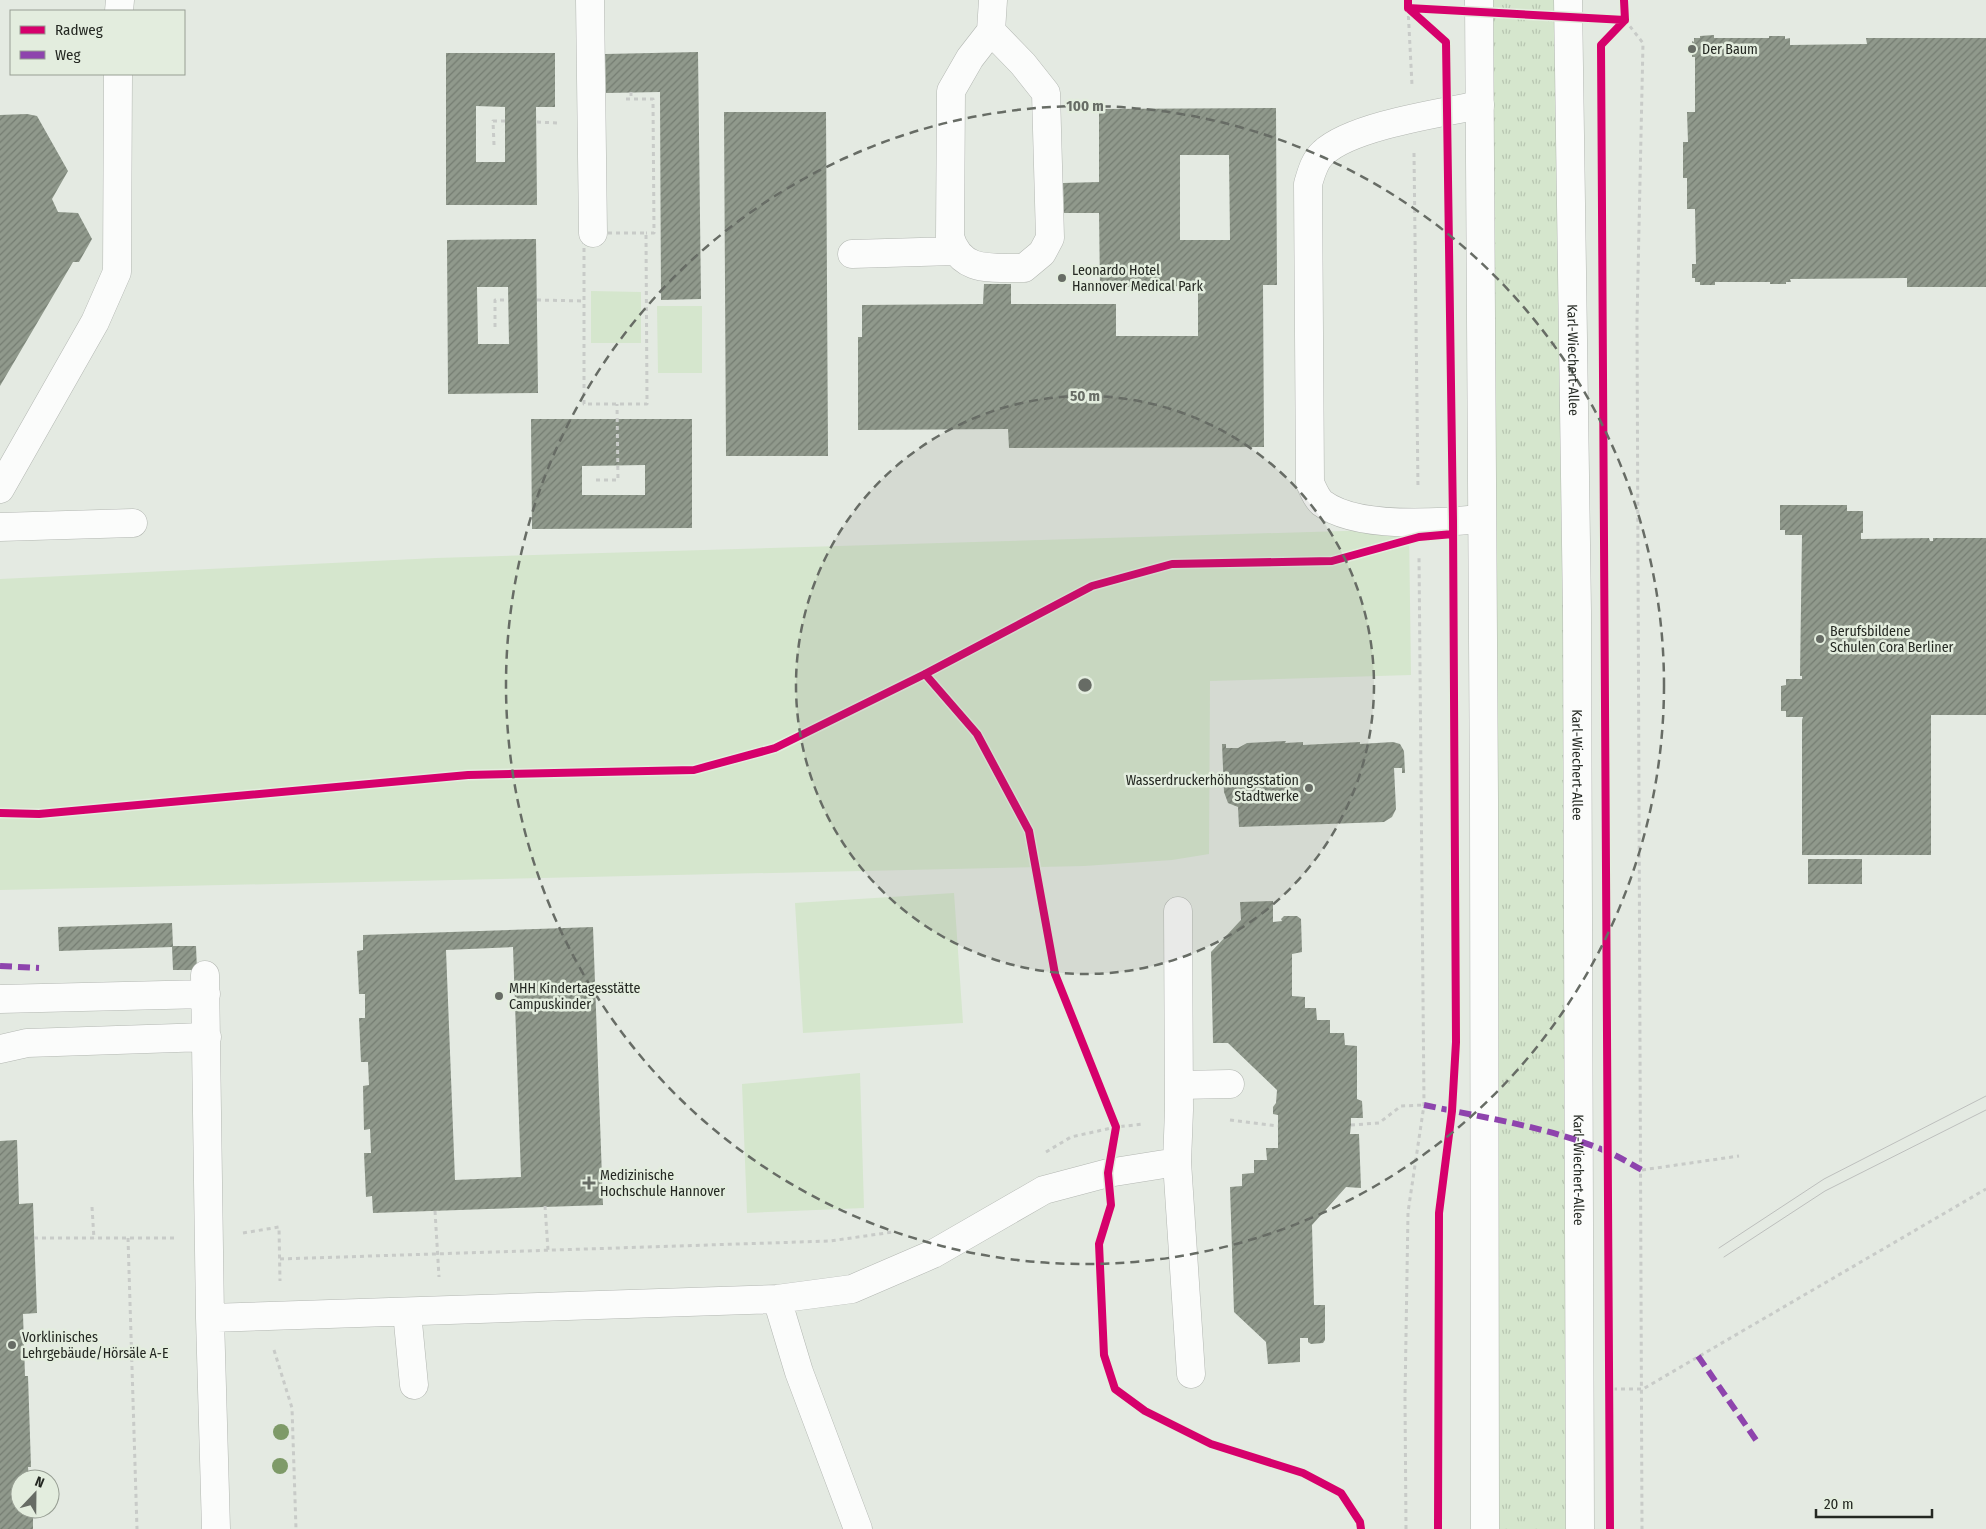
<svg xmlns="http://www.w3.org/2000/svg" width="1986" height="1529" viewBox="0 0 1986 1529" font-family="'Fira Sans Condensed',sans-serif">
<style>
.grass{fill:url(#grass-tufts)}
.green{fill:#d5e6cd}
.building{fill:url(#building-hatch);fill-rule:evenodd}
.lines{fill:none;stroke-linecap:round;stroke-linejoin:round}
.minor-casing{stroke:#b3b7b2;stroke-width:29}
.major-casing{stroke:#b3b7b2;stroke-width:29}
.path{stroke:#c8cbc8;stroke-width:3;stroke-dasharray:4 4;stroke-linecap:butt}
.minor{stroke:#fbfcfb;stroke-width:28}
.major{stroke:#fbfcfb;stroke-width:28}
.tram{stroke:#bdbfbd;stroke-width:1}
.quiet{stroke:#8e44ad;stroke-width:6;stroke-dasharray:12 6;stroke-linecap:butt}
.cycleway-casing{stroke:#e3edde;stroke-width:11}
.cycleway{stroke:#d6006c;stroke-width:8}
.tree{fill:#7e9a68}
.ring{fill:none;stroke:#676c65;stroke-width:2.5;stroke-dasharray:9 6}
.poi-dot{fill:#676c65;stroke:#e3edde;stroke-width:2}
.labels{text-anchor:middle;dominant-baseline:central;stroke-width:5;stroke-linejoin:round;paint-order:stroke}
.poi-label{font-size:14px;fill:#242822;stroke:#e3edde;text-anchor:start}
.street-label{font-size:14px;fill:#242822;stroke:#e3edde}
.centre{fill:#676c65;stroke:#e3edde;stroke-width:2.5}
.ring-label{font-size:15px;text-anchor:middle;font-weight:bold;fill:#676c65;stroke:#e3edde;stroke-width:5;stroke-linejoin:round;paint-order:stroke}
</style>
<defs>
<pattern id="grass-tufts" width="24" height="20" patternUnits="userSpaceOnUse" patternTransform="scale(1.25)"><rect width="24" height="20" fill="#d5e6cd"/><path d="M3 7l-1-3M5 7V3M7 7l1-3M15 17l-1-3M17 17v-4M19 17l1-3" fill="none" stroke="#b7c5b0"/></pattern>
<pattern id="building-hatch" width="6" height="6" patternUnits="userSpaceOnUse" patternTransform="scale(1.25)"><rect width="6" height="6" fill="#90998c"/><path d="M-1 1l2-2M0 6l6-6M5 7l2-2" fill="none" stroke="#757d72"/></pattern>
</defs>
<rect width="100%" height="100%" fill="#e4eae2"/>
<!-- grass -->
<path class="grass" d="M1479,0H1568L1580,1529H1485Z"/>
<!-- green -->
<path class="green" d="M591,291L641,292V343H591Z
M657,306H702V373H658Z
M1409,529L1411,675L1210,681L1209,854L1172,860L1084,866L0,890V579L436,558Z
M954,893L963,1023L803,1033L795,903Z
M860,1073L864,1208L747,1213L742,1084Z"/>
<!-- building -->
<path class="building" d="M1714,35V38H1769V36H1785V39L1790,38V45L1867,44L1866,38H1986V287H1907V278L1790,279L1791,282H1786V284H1770V282H1715V285H1700V282H1695V278H1692V264H1696L1695,209H1687V178H1683V142H1688L1687,112H1695V57H1692V41L1694,42V38H1700V36Z
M698,52L701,299L661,300L660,92L606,93L605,54Z
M446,53H555V107H536L537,205H446ZM476,106L505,107V162H476Z
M1276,108L1277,285H1263L1264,447L1009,448L1008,429L858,430V337H862V305L983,304L984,284H1011V304H1116V336H1198V286L1100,287L1099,213H1064L1063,183L1099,182V109ZM1180,155H1229L1230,240H1180Z
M724,112H826L828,456H726Z
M27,114L37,116L68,171L52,199L58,212L78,213L92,239L79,262H73L0,386V115Z
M536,239L538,393L448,394L447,240ZM477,287H508L509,344H478Z
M531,419H692V528L532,529ZM645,465V495H582V466Z
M1780,505H1847V511H1863V533H1861V539L1929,538L1930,541H1933V538H1986V715H1931V855H1802V720L1803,717H1786V711H1781V686L1786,685V679H1802V676H1800L1802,535H1785V530H1780Z
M1286,741L1285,743L1303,742V745L1360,742V744L1393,742L1400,744L1404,751L1405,773H1402V768H1394L1396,809L1392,817L1384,822L1239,827L1238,807L1228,803L1224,792L1222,744H1226V748H1238L1247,743Z
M1808,859H1862V884H1808Z
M1273,901V922L1282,921L1281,919L1284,916H1297L1301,919L1302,952L1292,954V996L1305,997V1008H1316L1317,1020H1330V1033H1344L1345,1045L1357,1046V1099L1362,1101L1363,1118H1351V1125L1350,1134H1359L1361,1188L1346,1187L1312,1225L1314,1305H1325V1340L1323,1343L1311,1344L1308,1342V1338H1300V1362L1268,1364L1266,1342L1234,1312L1230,1187L1242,1186V1174L1254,1173V1160H1267L1266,1148H1278V1115L1273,1114V1107L1276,1103L1277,1090L1228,1043H1213L1211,952L1241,920L1240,902Z
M172,923L173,946H196L197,970H173L172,947L59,951L58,927Z
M593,927L603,1205L373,1213L372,1196L366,1197L364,1153H371L370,1129L364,1130L363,1086L369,1085L368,1062H361L359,1018H365V994H359L357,951L363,950V935ZM513,947L521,1177L455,1180L446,950Z
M17,1140L19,1204L33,1203L37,1313L23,1314L25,1376H28L31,1467H28L29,1479H20V1509H33V1529H0V1141Z"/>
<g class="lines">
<!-- minor casing -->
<g class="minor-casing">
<path id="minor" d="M590,0L593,233
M119,11L120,0
M991,31L1023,64L1046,93L1050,238L1042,253L1024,268C993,267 961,274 950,237L951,91L970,58L991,31L993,0
M1480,105C1440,113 1351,126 1323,153C1314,161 1311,174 1308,184L1310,483C1313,489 1316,498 1322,503C1356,529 1439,523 1481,519
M852,254L954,251
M0,489L95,322L117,272L118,74
M0,527L133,523
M1178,911L1179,1110L1177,1162L1191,1374
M205,975L210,1318L216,1529
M0,999L206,994
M0,1049L27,1043L207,1037
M1179,1085L1230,1084
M777,1299L799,1372L858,1529
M407,1312L414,1385
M210,1318L777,1299L852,1289L933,1254L1044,1190L1108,1173L1177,1162"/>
</g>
<!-- major casing -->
<g class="major-casing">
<g id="major">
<path d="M1479,0L1484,800L1485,1529"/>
<path id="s1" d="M1568,0L1577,611L1580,1529"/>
</g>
</g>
<!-- path -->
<path class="path" d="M1408,8L1412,85
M1625,20L1643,43L1637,320L1642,1529
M631,92V99
M626,99H653L654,233H646
M537,122L557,123
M494,145L493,121H505
M1414,153L1418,489
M584,233H646L647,404H584Z
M537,300L584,301
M495,327V300H508
M596,480H618L617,404
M1230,1120L1278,1126
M1351,1125L1379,1123L1401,1106L1424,1105
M1046,1152L1071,1137L1116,1127L1144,1124
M1642,1170L1739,1156
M545,1206L548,1250
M92,1207L94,1239
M435,1211L439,1277
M243,1233L279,1227L280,1281
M34,1238H174
M128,1238L137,1529
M280,1259L830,1241L893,1232
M274,1350L292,1408L296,1529
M1613,1389H1643L1986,1189
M1406,1529L1405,1398L1408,1212L1424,1105L1419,556"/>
<!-- minor -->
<use href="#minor" class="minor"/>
<!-- major -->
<use href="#major" class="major"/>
<!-- tram -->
<path class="tram" d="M1719,1248L1824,1179L1986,1096
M1724,1257L1825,1191L1986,1110"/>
<!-- quiet -->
<path class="quiet" d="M0,966L39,968
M1424,1105C1485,1118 1550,1127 1608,1152C1620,1157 1631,1164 1642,1170
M1698,1356L1756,1440"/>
<!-- cycleway casing -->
<g class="cycleway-casing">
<path id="cycleway" d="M1408,0V8L1446,42L1453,521L1456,1042L1452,1111L1439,1213L1438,1529
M1408,8L1625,20
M925,674L977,734L1029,831L1055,974L1116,1127L1108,1173L1111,1205L1099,1244L1104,1355L1115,1389L1145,1411L1211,1444L1303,1473L1341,1493L1360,1522L1361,1529
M0,813L39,814L468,775L694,770L775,748L925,674L1092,586L1172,564L1332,561L1419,537L1453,534
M1610,1529L1601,45L1625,20L1624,0"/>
</g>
<!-- cycleway -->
<use href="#cycleway" class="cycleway"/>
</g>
<!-- trees -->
<g class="tree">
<circle cx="281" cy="1432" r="8"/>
<circle cx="280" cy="1466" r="8"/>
</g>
<!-- distance rings -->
<circle cx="1085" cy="685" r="289" fill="#676c65" fill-opacity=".12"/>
<g class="ring">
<circle cx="1085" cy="685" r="289"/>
<circle cx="1085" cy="685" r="579"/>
</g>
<!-- markers -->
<g class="poi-dot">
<circle cx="1692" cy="49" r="5"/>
<circle cx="1062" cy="278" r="5"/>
<circle cx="1820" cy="639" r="5"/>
<circle cx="1309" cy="788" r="5"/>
<circle cx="499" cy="996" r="5"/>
<path d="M586.5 1175.5h5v5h5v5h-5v5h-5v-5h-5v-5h5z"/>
<circle cx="12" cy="1345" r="5"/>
</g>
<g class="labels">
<!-- poi labels -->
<g class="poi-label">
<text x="1702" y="49">Der Baum</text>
<text x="1072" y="270">Leonardo Hotel<tspan x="1072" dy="16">Hannover Medical Park</tspan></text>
<text x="1830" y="631">Berufsbildene<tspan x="1830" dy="16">Schulen Cora Berliner</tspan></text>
<text x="1299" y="780" text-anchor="end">Wasserdruckerhöhungsstation<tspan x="1299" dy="16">Stadtwerke</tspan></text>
<text x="509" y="988">MHH Kindertagesstätte<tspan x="509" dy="16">Campuskinder</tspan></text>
<text x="600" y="1175">Medizinische<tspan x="600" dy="16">Hochschule Hannover</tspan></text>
<text x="22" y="1337">Vorklinisches<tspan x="22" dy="16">Lehrgebäude/Hörsäle A-E</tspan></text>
</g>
<!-- street labels -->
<g class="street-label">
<text stroke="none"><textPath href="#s1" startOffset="360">Karl-Wiechert-Allee</textPath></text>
<text stroke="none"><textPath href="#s1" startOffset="765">Karl-Wiechert-Allee</textPath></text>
<text stroke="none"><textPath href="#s1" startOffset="1170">Karl-Wiechert-Allee</textPath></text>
</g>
</g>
<circle cx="1085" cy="685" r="8" class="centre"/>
<g class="ring-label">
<text x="1085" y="111">100 m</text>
<text x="1085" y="401">50 m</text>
</g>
<!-- legend -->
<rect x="10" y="10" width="175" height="65" fill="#e3edde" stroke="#979e93"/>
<rect x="20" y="26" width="25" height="8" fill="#d6006c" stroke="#979e93"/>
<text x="55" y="35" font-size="15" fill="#242822">Radweg</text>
<rect x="20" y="51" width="25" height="8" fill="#8e44ad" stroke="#979e93"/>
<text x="55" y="60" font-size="15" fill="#242822">Weg</text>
<!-- north arrow -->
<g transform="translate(35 1494) rotate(22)"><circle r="24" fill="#e3edde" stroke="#979e93"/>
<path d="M0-4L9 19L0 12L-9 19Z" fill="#676c65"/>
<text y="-8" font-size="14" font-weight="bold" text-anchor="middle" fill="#242822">N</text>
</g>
<!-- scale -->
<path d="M1816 1509v8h116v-8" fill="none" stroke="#242822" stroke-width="2.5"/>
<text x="1824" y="1509" font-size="15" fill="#242822" stroke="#e3edde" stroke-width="4" paint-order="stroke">20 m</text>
</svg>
